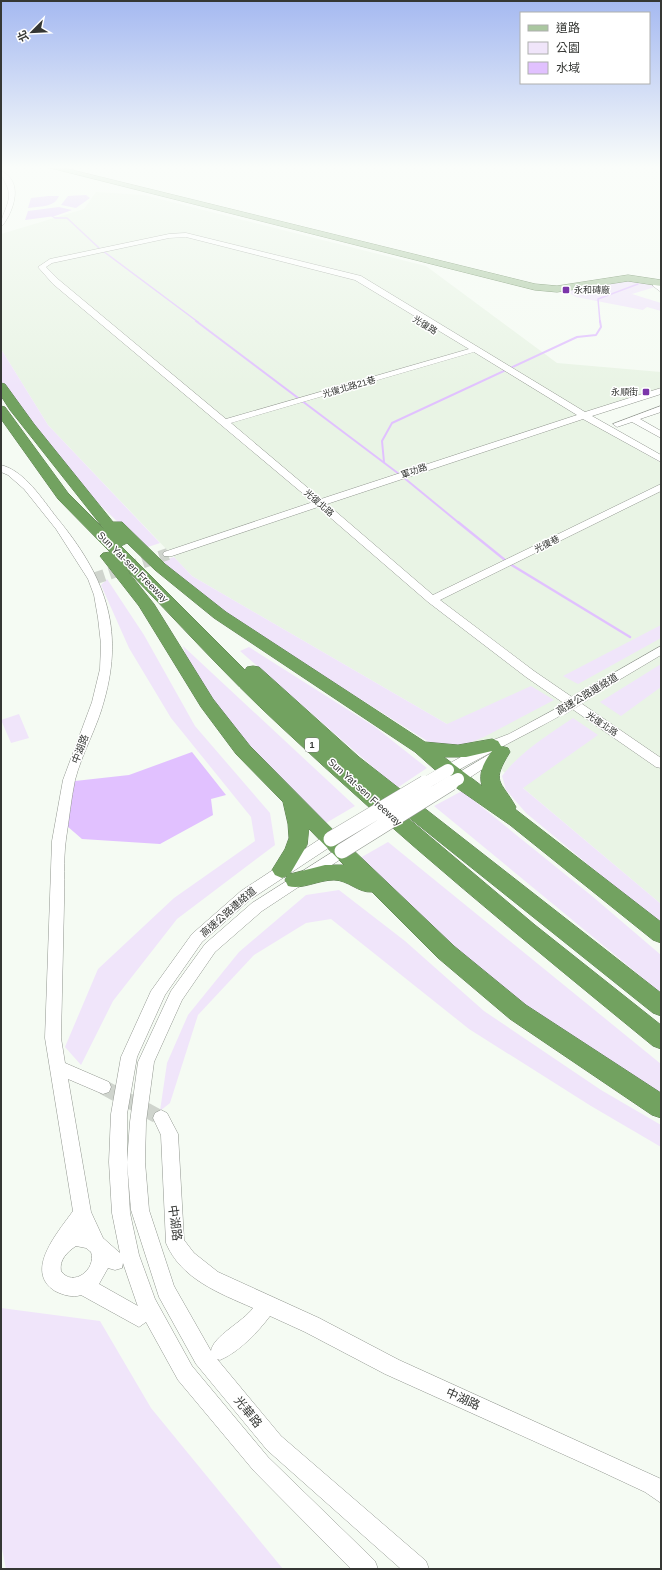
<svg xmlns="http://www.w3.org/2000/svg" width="662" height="1570" viewBox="0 0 662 1570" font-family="Helvetica,'Noto Sans TC',sans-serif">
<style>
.built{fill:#e9f4e5}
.green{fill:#f0e5fa}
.water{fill:#e1c1ff}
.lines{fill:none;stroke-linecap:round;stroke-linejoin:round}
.stream-far2{stroke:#e1c1ff;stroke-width:1.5}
.stream-far1{stroke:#e1c1ff;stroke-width:2}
.stream{stroke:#e1c1ff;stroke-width:2.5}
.minor-tunnel-far1{stroke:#cfd4cd;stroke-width:12;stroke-dasharray:12 5.5;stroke-linecap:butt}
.minor-tunnel{stroke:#cfd4cd;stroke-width:15;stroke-dasharray:15 8;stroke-linecap:butt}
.minor-casing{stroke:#929790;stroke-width:1}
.major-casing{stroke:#5d7d51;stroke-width:1}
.highway-casing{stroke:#5d7d51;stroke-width:1}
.minor{fill:#fff;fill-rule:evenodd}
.major{fill:#aac7a0;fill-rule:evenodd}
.highway{fill:#72a260;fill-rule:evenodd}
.minor-bridge-far1-casing{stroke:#929790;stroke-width:12;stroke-linecap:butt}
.minor-bridge-casing{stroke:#929790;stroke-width:16;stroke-linecap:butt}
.minor-bridge-far1{stroke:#fff;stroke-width:12}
.minor-bridge{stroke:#fff;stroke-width:15}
.poi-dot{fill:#7b36aa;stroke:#fff;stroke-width:1.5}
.labels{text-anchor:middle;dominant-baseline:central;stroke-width:3;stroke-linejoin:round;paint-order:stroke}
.far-poi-label{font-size:9px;fill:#353734;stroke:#fff;text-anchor:start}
.far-street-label{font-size:9px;fill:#353734;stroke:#fff}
.shield{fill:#fff;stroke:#727371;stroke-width:1}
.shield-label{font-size:9px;font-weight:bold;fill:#353734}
.street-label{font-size:10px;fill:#353734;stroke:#fff}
.near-street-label{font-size:12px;fill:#353734;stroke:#fff}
</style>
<rect width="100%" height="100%" fill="#f5fbf3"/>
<!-- built -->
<path class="built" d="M96,192L144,195L426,266L557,363L661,372V392L582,418L661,463V904L447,724L192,576L48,425L1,349V234L84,209Z"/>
<!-- green -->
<path class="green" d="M628,279L654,284L655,287L632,294L661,303V311L647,307L643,310L576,297L564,290Z
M1,349L48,425L160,543L145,548L78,484L21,415L1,381Z
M174,557L192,576L447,724L531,686L554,700L484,737L451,750L432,744L236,621L176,575L161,561Z
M107,579L144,635L195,726L270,813L275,845L177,919L113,1001L81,1065L65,1047L98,969L174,898L255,841L251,817L171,718L129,648L101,585Z
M661,625V638L578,684L563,676Z
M183,646L355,806L326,823L260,758L239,735L188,664Z
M249,647L375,727L427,768L397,788L240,651Z
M661,664V687L621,716L600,702Z
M19,714L29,738L11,743L1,720Z
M573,718L598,735L523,788L661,904V925L526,813L506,790L502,776C520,752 548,735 573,718Z
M462,791L592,896L661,955V993L434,806Z
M388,842L661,1064V1096L526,1011L445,944L360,858Z
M339,890L405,941L484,1011L601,1090L661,1125V1147L591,1106L469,1029L331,919L306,923L254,955L198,1015L170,1103L160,1111L167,1063L188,1015L239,952L306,895Z
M1,1308L100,1321L151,1408L283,1569H6L1,1544Z"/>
<!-- water -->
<path class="water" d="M86,195L90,198L76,208L61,205L68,196Z
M48,196H59C54,208 39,206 28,208L31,198Z
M59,207L72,210L55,216L25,220L28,211Z
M192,752L226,795L211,799L213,815L160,844L82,839L67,826L70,785L75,781L129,775Z"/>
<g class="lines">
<!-- stream-far2 -->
<path class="stream-far2" d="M52,216L55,218H67L99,248L198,322
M600,322L598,299L638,284"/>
<!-- stream-far1 -->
<path class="stream-far1" d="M196,321L403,477L459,523
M384,462L382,441L392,423L577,337L596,335L601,327L600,321"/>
<!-- stream -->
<path class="stream" d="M458,522L510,564L630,637"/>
<!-- minor-tunnel-far1 -->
<path class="minor-tunnel-far1" d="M93,579L168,554"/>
<!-- minor-tunnel -->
<path class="minor-tunnel" d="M103,1087L161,1118"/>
<!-- minor casing -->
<g class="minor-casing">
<path id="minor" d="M1,171C24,181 14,210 3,225L1,226C1,215 9,206 9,195C9,185 1,179 1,171Z
M186,233L361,276L585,412L661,388V394L592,416L661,455V462L583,419L327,504L433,595L661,484V491L440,600L534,671L661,758V768L656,767L526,677L428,602L318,507L172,556H164L163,554L164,552L313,502L53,284L38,267L50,259L169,234ZM186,237L355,280L469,349L226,419L59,280L46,267L52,263L169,238ZM474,352L577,415L321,499L231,423Z
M654,280L661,282V292L653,286Z
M661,406V412L640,419L661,431V438L632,422L617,427L613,424Z
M1,465C25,471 42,499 57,518C104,575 125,627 104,701C97,728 82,753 75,780C71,799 69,820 66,839C63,860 65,883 64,904C63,949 62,993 61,1038L65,1063L109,1082L111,1087L109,1092L103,1094L68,1079L91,1212L103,1238L120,1253L112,1213L109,1162L111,1114L121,1057L151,991L192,934L241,891L326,835L331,834L336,835L338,839L336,843L251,899L202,942L165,995L137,1057L127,1114V1162L130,1213L139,1255L155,1299L192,1366L268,1457L375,1561L378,1569H351L254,1471L178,1380L146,1322L139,1327L81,1295C73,1298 63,1295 55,1291C23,1271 59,1231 73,1211L45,1038L52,841L63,780L92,702L100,669L101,644L98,618L94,595L88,579L56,529L24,489L8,475L1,472ZM76,1246L86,1248L91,1252C97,1269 73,1288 61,1271C59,1260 67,1252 76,1246ZM123,1263L137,1304L138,1306L99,1284L108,1268L115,1270L122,1268Z
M661,646V655L592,696H584L582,693L584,690Z
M561,706L565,707L567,710L565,713C528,734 490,752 453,773H443L442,770L443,767L488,742L509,734Z
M500,748L504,749L506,752L504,755L463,782H453L452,779L453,776Z
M342,846L347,847L349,851L347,855L262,911L215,952L182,1000L154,1062L146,1122L145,1162L149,1210L174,1286L211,1351C213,1336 243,1322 253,1308C219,1293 181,1279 166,1243L161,1135L153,1118L155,1113L161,1110L167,1113L178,1134L184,1240L194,1253L218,1272L319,1318L399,1360L659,1478L661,1479V1503L645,1492L598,1470L385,1374L305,1332L270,1316C258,1332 239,1352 220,1360L217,1359L281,1436L426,1561L429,1569H401L267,1450L196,1364L159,1297L131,1210L127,1162L130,1122L138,1062L171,991L205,944L252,903Z"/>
</g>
<!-- major casing -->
<g class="major-casing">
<path id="major" d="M51,168H64L535,284L557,286L628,275L661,280V286L628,281L557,292L535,290Z"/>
</g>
<!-- highway casing -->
<g class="highway-casing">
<path id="highway" d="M1,383L5,384L34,424L113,522H122L165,564L226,612L425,742L458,745L492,739L498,741L501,746L508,748L510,752C491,783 500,779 516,807L515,809L661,922V943L653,940L510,825L451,784L415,752L214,618L155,570L127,543L121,546L245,670L247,667L253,666L259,667L359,757L661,993V1016L653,1013L377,792L535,925L661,1025V1049L653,1046C526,942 399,838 279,725C226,676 177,621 126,569L154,604L213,699L250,746L349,846L454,946L526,1005L661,1093V1118L652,1115L510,1019L438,958L372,892C358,893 348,880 334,880C318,880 302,890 288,886L285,880L287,876L282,878L275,875L272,870L285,849L289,838L288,824L283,802L236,754L201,707L139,606L100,556L103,553L110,552L58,499L1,419V406L5,407L68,493L104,529L10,410L1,396ZM492,751C484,762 478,773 482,786L444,757H466ZM309,829L344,865H325L290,874L307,845Z"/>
</g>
<!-- minor -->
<use href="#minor" class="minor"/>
<!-- major -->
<use href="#major" class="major"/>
<!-- highway -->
<use href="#highway" class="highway"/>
<!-- minor-bridge-far1 casing -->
<g class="minor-bridge-far1-casing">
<path id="minor-bridge-far1" d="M561,710L588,693
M424,784L448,770
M449,784L458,779"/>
</g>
<!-- minor-bridge casing -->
<g class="minor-bridge-casing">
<path id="minor-bridge" d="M331,839L425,783
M342,851L451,783"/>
</g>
<!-- minor-bridge-far1 -->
<use href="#minor-bridge-far1" class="minor-bridge-far1"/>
<!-- minor-bridge -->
<use href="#minor-bridge" class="minor-bridge"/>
</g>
<!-- sky -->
<linearGradient id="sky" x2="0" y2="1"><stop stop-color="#a5b9f1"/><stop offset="0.43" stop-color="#fafdfa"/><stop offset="1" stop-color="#fafdfa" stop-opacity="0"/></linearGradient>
<rect width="662" height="388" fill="url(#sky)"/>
<!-- markers -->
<g class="poi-dot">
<rect x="562" y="286" width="8" height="8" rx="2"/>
<rect x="642" y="388" width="8" height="8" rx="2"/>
</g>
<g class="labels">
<!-- far-poi labels -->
<g class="far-poi-label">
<text x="574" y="290">永和磚廠</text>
<text x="638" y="392" text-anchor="end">永順街</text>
</g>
<!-- far-street labels -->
<g class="far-street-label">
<text transform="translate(425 325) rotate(32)">光復路</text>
<text transform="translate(349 387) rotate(-16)">光復北路21巷</text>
<text transform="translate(414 471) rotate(-19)">軍功路</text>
<text transform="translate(319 503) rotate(41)">光復北路</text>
<text transform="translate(547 544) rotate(-27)">光復巷</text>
<text transform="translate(602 724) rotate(34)">光復北路</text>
</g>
<!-- shield labels -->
<rect class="shield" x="305" y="738" width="14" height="14" rx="3"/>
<g class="shield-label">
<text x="312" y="745">1</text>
</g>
<!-- street labels -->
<g class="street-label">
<text transform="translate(133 567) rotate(45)">Sun Yat-sen Freeway</text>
<text transform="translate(587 694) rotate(-31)">高速公路連絡道</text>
<text transform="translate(80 749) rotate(-69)">中湖路</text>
<text transform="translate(365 792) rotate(42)">Sun Yat-sen Freeway</text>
<text transform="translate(228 912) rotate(-41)">高速公路連絡道</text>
</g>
<!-- near-street labels -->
<g class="near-street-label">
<text transform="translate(175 1223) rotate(82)">中湖路</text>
<text transform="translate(463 1399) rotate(24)">中湖路</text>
<text transform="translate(248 1412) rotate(51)">光華路</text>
</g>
</g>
<!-- border -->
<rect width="662" height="1570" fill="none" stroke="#353734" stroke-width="4"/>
<!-- legend -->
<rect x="520" y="12" width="130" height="72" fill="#ffffff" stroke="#aeafae"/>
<rect x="528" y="25" width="20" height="6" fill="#aac7a0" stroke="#aeafae"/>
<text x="556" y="32" font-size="12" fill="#353734">道路</text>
<rect x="528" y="42" width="20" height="12" fill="#f0e5fa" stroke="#aeafae"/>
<text x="556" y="52" font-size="12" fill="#353734">公園</text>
<rect x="528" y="62" width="20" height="12" fill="#e1c1ff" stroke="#aeafae"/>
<text x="556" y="72" font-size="12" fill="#353734">水域</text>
<!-- north arrow -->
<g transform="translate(32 32) rotate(246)" stroke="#ffffff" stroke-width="3" paint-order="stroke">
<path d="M0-3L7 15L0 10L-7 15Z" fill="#353734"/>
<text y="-6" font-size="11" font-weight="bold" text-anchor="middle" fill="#353734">北</text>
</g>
</svg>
